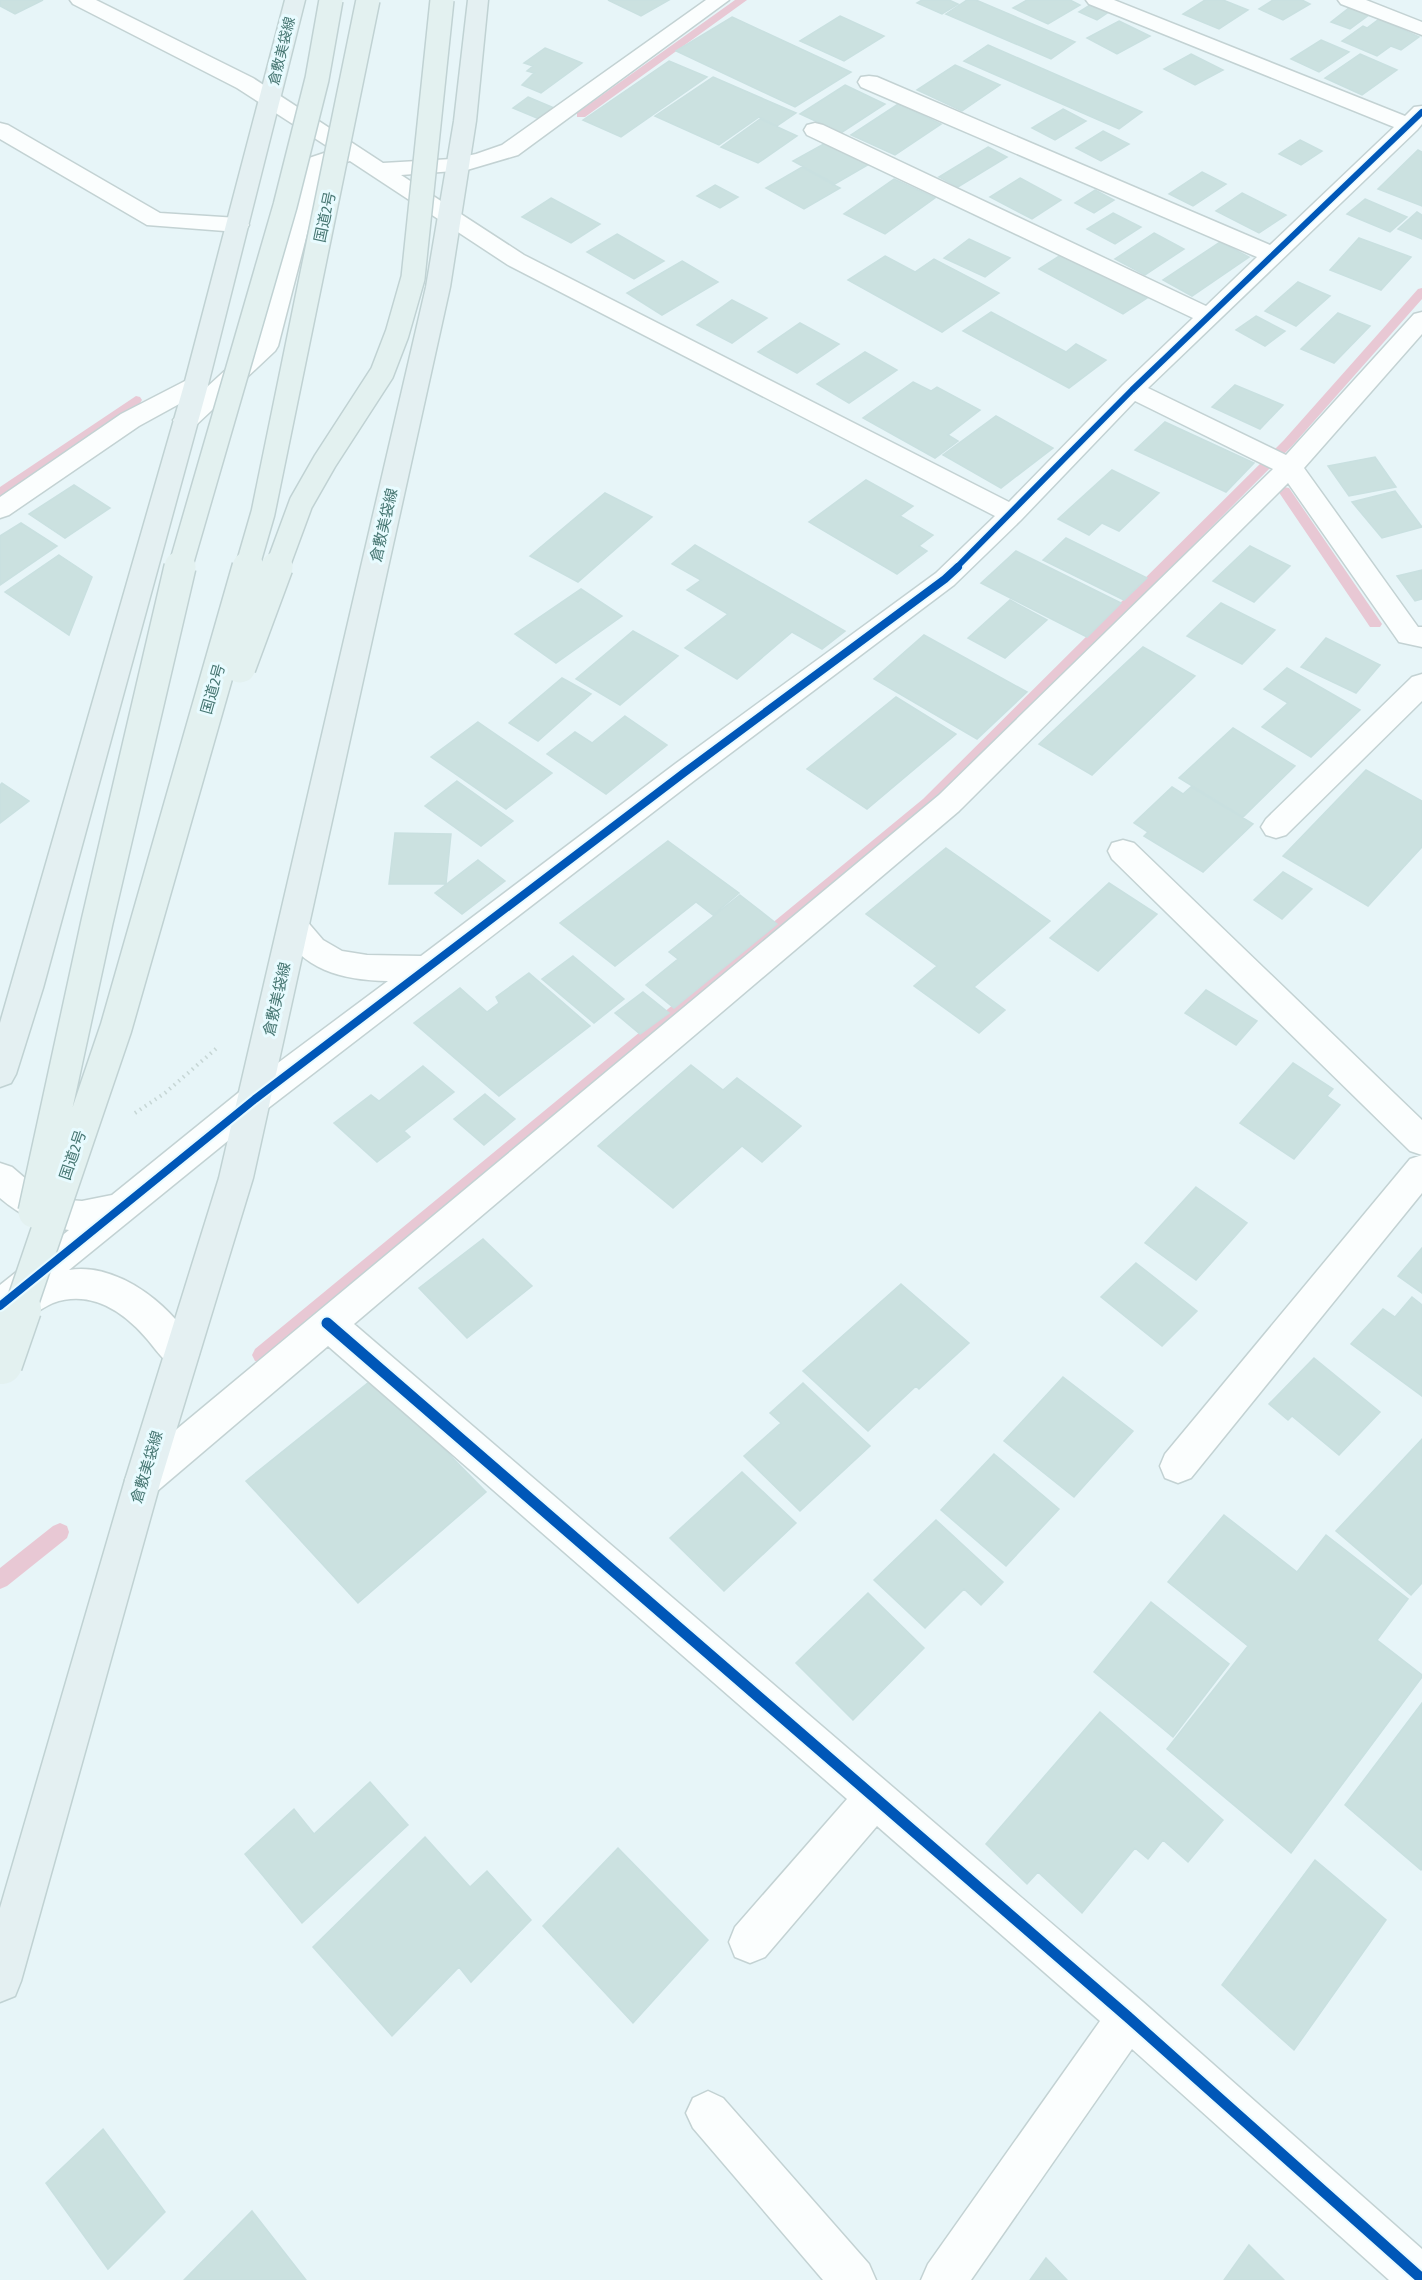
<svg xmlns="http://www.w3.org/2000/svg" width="1422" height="2280" viewBox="0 0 1422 2280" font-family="'Fira Sans Condensed','Noto Sans JP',sans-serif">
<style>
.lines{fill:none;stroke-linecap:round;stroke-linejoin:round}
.stream{fill:#e8c8d4;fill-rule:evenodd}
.building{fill:#cbe1e0;stroke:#c9e0e0;stroke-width:1.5}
.minor-casing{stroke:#c3d2d3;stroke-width:3}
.major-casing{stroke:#c0d2d3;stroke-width:3}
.path{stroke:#c6d6d5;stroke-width:4;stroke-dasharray:1.5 4.5;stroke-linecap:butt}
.minor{fill:#fbfefe;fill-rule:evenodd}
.major{fill:#e4f0f2;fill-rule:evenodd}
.highway-bridge-far2-casing{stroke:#c0d2d3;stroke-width:26;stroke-linecap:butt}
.highway-bridge-far1-casing{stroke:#c0d2d3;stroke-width:34;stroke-linecap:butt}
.highway-bridge-casing{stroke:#c0d2d3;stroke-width:43;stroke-linecap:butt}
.highway-bridge-far2{stroke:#e3f1f0;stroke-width:23}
.highway-bridge-far1{stroke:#e3f1f0;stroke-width:31}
.highway-bridge{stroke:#e3f1f0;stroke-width:40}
.cycleway-far2-casing{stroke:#e8fbff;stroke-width:9}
.cycleway-far1-casing{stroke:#e8fbff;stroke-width:12}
.cycleway-casing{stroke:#e8fbff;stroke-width:15}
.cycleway-far2{stroke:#0057b8;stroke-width:6}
.cycleway-far1{stroke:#0057b8;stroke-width:8}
.cycleway{stroke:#0057b8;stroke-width:11}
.labels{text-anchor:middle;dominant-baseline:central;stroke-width:6;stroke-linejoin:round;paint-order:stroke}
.far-street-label{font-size:14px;fill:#467672;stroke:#e8fbff}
.street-label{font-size:15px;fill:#467672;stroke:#e8fbff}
</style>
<rect width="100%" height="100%" fill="#e7f5f8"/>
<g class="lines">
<!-- stream -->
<path class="stream" d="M735,0H747L585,117H577V113Z
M1422,288V299L1292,446L933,807L267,1361L261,1363L255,1361L252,1355L255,1349L923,799L1284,440L1418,289Z
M136,396L140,397L142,400L140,403L0,497V487Z
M1284,487L1289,488L1380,621L1382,624L1380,627H1370L1278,491Z
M60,1523L67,1526L69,1532L67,1538L7,1586L0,1589V1568L53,1526Z"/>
</g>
<!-- building -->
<path class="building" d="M0,0H43L15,14L0,6Z
M608,0H669L641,16Z
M922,0H949L958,4L942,14L917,3Z
M967,0H976L1075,42L1051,59L946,14Z
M1027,0H1070L1080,5L1048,24L1013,8Z
M1205,0H1223L1248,10L1219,29L1183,14Z
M1273,0H1302L1310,4L1283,20L1259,9Z
M1093,3L1110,11L1097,20L1079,12Z
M1350,7L1369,15L1350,29L1331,22Z
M840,16L884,36L844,61L800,41Z
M732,17L851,72L795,107L676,51Z
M1379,19L1419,37L1401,50L1391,46L1377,56L1342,41L1363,26L1367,28Z
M1119,21L1150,36L1117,54L1087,38Z
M1321,40L1349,52L1319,72L1291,59Z
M988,45L1142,112L1119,129L964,61Z
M545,48L582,63L541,93L522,85L534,73L527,71L533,66L524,63Z
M1191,54L1223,70L1195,85L1164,69Z
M1360,54L1397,70L1362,95L1325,78Z
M669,61L707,77L621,137L583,120Z
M955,65L1000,85L962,111L917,90Z
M713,77L796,113L777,126L759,117L719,145L655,116Z
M845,85L885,104L841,133L800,114Z
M528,97L554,108L539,119L513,108Z
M898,104L941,124L895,155L851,135Z
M1063,109L1086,121L1055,140L1032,128Z
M760,119L797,136L758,163L721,147Z
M1103,131L1129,144L1101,161L1076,148Z
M1300,140L1322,151L1301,165L1279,154Z
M829,141L871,163L835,184L793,161Z
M988,147L1007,157L958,187L939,177Z
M1418,150L1422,152V206L1378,189Z
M802,167L834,185L840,188L804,209L766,188Z
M1202,172L1226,184L1193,206L1169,194Z
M1020,178L1061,200L1032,219L990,197Z
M894,179L935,198L885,234L844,214Z
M715,185L738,197L720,208L697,196Z
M1095,190L1114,200L1094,213L1075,203Z
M1242,193L1286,215L1259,233L1216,211Z
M551,198L600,224L571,243L522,217Z
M1365,199L1407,217L1390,232L1347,214Z
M1417,212L1422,215V239L1398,229Z
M1113,213L1141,227L1115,244L1087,229Z
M1154,233L1184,249L1145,275L1115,259Z
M617,234L664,261L634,279L587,252Z
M1359,238L1411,257L1381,290L1330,270Z
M969,239L1010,258L985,277L944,258Z
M1220,242L1249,257L1192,296L1163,280Z
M1064,253L1147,298L1123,314L1039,269Z
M885,256L915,272L934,259L999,293L942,332L848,280Z
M682,261L718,282L662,315L627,293Z
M1298,282L1330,296L1296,326L1265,311Z
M732,300L767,318L732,343L697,325Z
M991,312L1066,352L1076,344L1106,360L1069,388L963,331Z
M1338,313L1370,326L1334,363L1301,349Z
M1256,316L1285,331L1265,346L1236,330Z
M800,323L839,344L797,373L758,352Z
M865,352L897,370L849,403L817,384Z
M913,382L931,391L937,387L980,410L948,435L958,441L935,458L863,418Z
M1235,385L1283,405L1260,429L1212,407Z
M996,416L1053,448L1001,488L943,455Z
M1165,422L1254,463L1226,492L1135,450Z
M1375,457L1396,487L1349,496L1328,466Z
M1112,470L1159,493L1119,531L1102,523L1089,535L1058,519Z
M866,480L913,506L900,516L933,535L919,546L927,551L897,574L809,522Z
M74,485L110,508L65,538L29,514Z
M1395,491L1422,527L1382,538L1352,502Z
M605,493L652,517L578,582L530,556Z
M21,523L57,546L0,585V536Z
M1066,538L1147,578L1124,600L1043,560Z
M695,545L845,631L822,649L792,632L737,679L685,648L728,614L687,590L701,580L672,564Z
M1250,546L1290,566L1254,602L1213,581Z
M1016,551L1121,603L1087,637L981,583Z
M59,555L92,577L69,635L5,592Z
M1422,570V599L1415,601L1397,576Z
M581,589L622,616L556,663L515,634Z
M1010,600L1047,620L1005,658L968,638Z
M1221,603L1275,630L1242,664L1187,636Z
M633,631L678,656L620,705L576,679Z
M924,635L1027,692L977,739L874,679Z
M1326,638L1380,665L1356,693L1301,667Z
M1143,647L1195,676L1092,775L1039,744Z
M1287,668L1360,710L1311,757L1262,727L1288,703L1264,689Z
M562,678L591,694L538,741L509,723Z
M896,697L956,734L867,809L807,769Z
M625,716L667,745L606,794L547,754L575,732L592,743Z
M478,722L552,773L506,809L431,757Z
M1233,728L1295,766L1243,817L1179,778Z
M1366,770L1422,801V847L1368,906L1283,856Z
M457,781L513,821L481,846L425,806Z
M2,783L29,801L0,823V785Z
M1172,787L1183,794L1191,787L1253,824L1203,872L1144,836L1148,832L1134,823Z
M395,833L451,834L446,884H389Z
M668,841L739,893L713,915L696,902L615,966L560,923Z
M946,848L1050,921L974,987L1005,1010L979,1033L914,986L937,966L866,914Z
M478,860L505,881L462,914L435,893Z
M1283,872L1312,889L1282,919L1254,900Z
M1109,883L1157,914L1098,971L1050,938Z
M740,895L777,924L674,1008L646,985L678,959L669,952Z
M573,956L624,999L594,1023L542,979Z
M529,973L590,1026L499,1096L414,1023L460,988L487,1012L499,1003L496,997Z
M1206,990L1257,1021L1236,1045L1185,1013Z
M643,992L669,1013L640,1034L615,1013Z
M1293,1063L1333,1089L1327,1096L1340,1105L1294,1159L1240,1123Z
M691,1065L723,1090L737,1078L801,1126L762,1162L742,1146L673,1208L598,1146Z
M423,1066L454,1092L404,1131L410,1137L377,1162L334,1123L371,1095L379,1101Z
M485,1094L515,1119L484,1145L454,1119Z
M1196,1187L1247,1223L1196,1280L1145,1243Z
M483,1239L532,1286L467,1338L419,1288Z
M1422,1248V1293L1398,1276Z
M1136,1263L1197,1311L1162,1346L1101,1297Z
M901,1284L969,1343L919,1389L916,1386L868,1431L803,1371Z
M1412,1297L1422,1305V1396L1351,1344L1383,1309L1395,1317Z
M1314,1358L1380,1412L1339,1455L1292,1416L1288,1420L1269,1404Z
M1063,1377L1133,1431L1074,1497L1004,1441Z
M374,1378L486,1492L358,1603L246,1481Z
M803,1383L870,1446L800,1511L744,1456L781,1423L770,1413Z
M1422,1439V1583L1411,1595L1336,1531Z
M994,1454L1059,1509L1006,1566L941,1510Z
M742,1472L796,1523L724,1591L670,1538Z
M1224,1515L1297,1572L1326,1535L1408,1599L1377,1640L1422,1675V1677L1291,1853L1167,1749L1248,1646L1168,1582Z
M936,1520L1003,1582L981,1605L964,1589L925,1628L874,1580Z
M868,1593L924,1648L853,1720L796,1663Z
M1151,1602L1229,1664L1173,1737L1094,1672Z
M1422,1703V1869L1421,1870L1345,1805Z
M1100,1712L1223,1820L1188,1862L1163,1840L1148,1859L1135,1848L1082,1913L1038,1872L1027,1884L986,1844Z
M370,1782L408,1825L302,1923L245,1854L294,1809L314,1834Z
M425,1837L470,1887L487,1871L531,1920L471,1982L459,1967L392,2036L313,1947Z
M618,1848L708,1940L633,2023L543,1926Z
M1315,1860L1386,1920L1294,2050L1222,1985Z
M103,2129L165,2212L108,2269L46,2183Z
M252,2211L306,2280H184Z
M1249,2245L1284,2280H1224Z
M1046,2258L1067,2280H1030Z"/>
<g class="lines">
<!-- minor casing -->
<g class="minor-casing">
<path id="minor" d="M70,0H96L253,78L383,163L452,159L476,154L502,145L706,0H729L518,155L467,170L401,175L524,255L1009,502L1123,385L1193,318L807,135L804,130L807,125L815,123L823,125L1206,306L1257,257L861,87L858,82L861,77L869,76L877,77L1270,245L1394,127L1089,4L1086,0H1114L1405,116L1414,107L1422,106V124L1417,130L1148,388L1286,455L1414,314L1422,312V334L1304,468L1418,627H1422V647L1399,642L1288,483L959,811L354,1324L1143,2002L1422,2249V2280H1389L1132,2049L971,2280H921L928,2264L1100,2021L877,1826L765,1957L750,1963L735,1957L729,1942L735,1927L847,1799L328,1346L156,1492L143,1497L130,1492L125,1480L130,1468L939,795L1273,469L1135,401L1021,520L954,585L695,780L267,1109L69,1270C121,1262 178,1310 199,1354L194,1365L181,1370C165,1364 158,1352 147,1339C124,1312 91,1289 53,1303C42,1308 32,1316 20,1320L11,1317L0,1321V1285L69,1230C43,1227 20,1215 0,1198V1163L12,1167L40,1191L55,1199L82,1201L112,1195L243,1089L388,981C341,980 302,970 279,927L283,919L294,915L305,919L323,940L342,951L367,955L421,956L675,764L936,573L995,516L508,265L350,161L324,168L278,346L275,351L195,426L186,428L177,426L173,420L201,392L139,426L9,515L0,518V497L121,414L187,380L196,377L205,380L208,385L207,387L255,343L303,164L306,159L333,150L237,88L73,4Z
M1338,0H1366L1422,22V35L1341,4Z
M0,123L8,125L160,213L238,218L246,220L249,225L246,230L238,232L147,225L0,139Z
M1422,674V701L1286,835L1276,838L1266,835L1261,827L1266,819L1412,677Z
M1123,840L1134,843L1422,1120V1155L1410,1151L1112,859L1108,851L1112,843Z
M1422,1155V1193L1191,1478L1178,1483L1165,1478L1160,1466L1165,1454L1410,1159Z
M708,2091L723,2098L869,2264L876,2280H823L693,2128L686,2113L693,2098Z"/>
</g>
<!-- major casing -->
<g class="major-casing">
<path id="major" d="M285,0H305L208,385L43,988L16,1074L11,1083L0,1087V1023L184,385Z
M468,0H488L476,121L450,287L253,1178L161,1480L21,1981L15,1996L0,2002V1908L125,1480L219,1178L426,287L454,121Z"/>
</g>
<!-- path -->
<path class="path" d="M135,1113L165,1093L218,1047"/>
<!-- minor -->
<use href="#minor" class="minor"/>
<!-- major -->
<use href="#major" class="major"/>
<!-- highway-bridge-far2 casing -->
<g class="highway-bridge-far2-casing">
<path id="highway-bridge-far2" d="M180,568L285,206L317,79L331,0
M247,568L263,513L368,0
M277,568L301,503L325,461L382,373L397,334L413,278L442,0"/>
</g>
<!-- highway-bridge-far1 casing -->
<g class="highway-bridge-far1-casing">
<path id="highway-bridge-far1" d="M240,667L277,567
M34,1212L97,922L180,567
M20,1310L116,1028L248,567"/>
</g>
<!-- highway-bridge casing -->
<g class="highway-bridge-casing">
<path id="highway-bridge" d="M2,1364L21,1309"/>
</g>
<!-- highway-bridge-far2 -->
<use href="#highway-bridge-far2" class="highway-bridge-far2"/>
<!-- highway-bridge-far1 -->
<use href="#highway-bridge-far1" class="highway-bridge-far1"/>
<!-- highway-bridge -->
<use href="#highway-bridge" class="highway-bridge"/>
<!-- cycleway-far2 casing -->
<g class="cycleway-far2-casing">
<path id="cycleway-far2" d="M956,568L1132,390L1422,112"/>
</g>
<!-- cycleway-far1 casing -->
<g class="cycleway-far1-casing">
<path id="cycleway-far1" d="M0,1306L255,1099L685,772L945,579L958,567"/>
</g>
<!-- cycleway casing -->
<g class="cycleway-casing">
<path id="cycleway" d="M327,1323L1128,2017L1422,2279"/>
</g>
<!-- cycleway-far2 -->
<use href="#cycleway-far2" class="cycleway-far2"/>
<!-- cycleway-far1 -->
<use href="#cycleway-far1" class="cycleway-far1"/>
<!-- cycleway -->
<use href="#cycleway" class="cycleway"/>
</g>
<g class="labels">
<!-- far-street labels -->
<g class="far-street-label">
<text transform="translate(282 51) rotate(-76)">倉敷美袋線</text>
</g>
<!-- street labels -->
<g class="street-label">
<text transform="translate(325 217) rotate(-78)">国道2号</text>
<text transform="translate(384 525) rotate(-77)">倉敷美袋線</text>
<text transform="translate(213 689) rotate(-74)">国道2号</text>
<text transform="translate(277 999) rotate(-77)">倉敷美袋線</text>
<text transform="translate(73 1155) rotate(-71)">国道2号</text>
<text transform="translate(147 1467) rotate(-73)">倉敷美袋線</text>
</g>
</g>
</svg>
